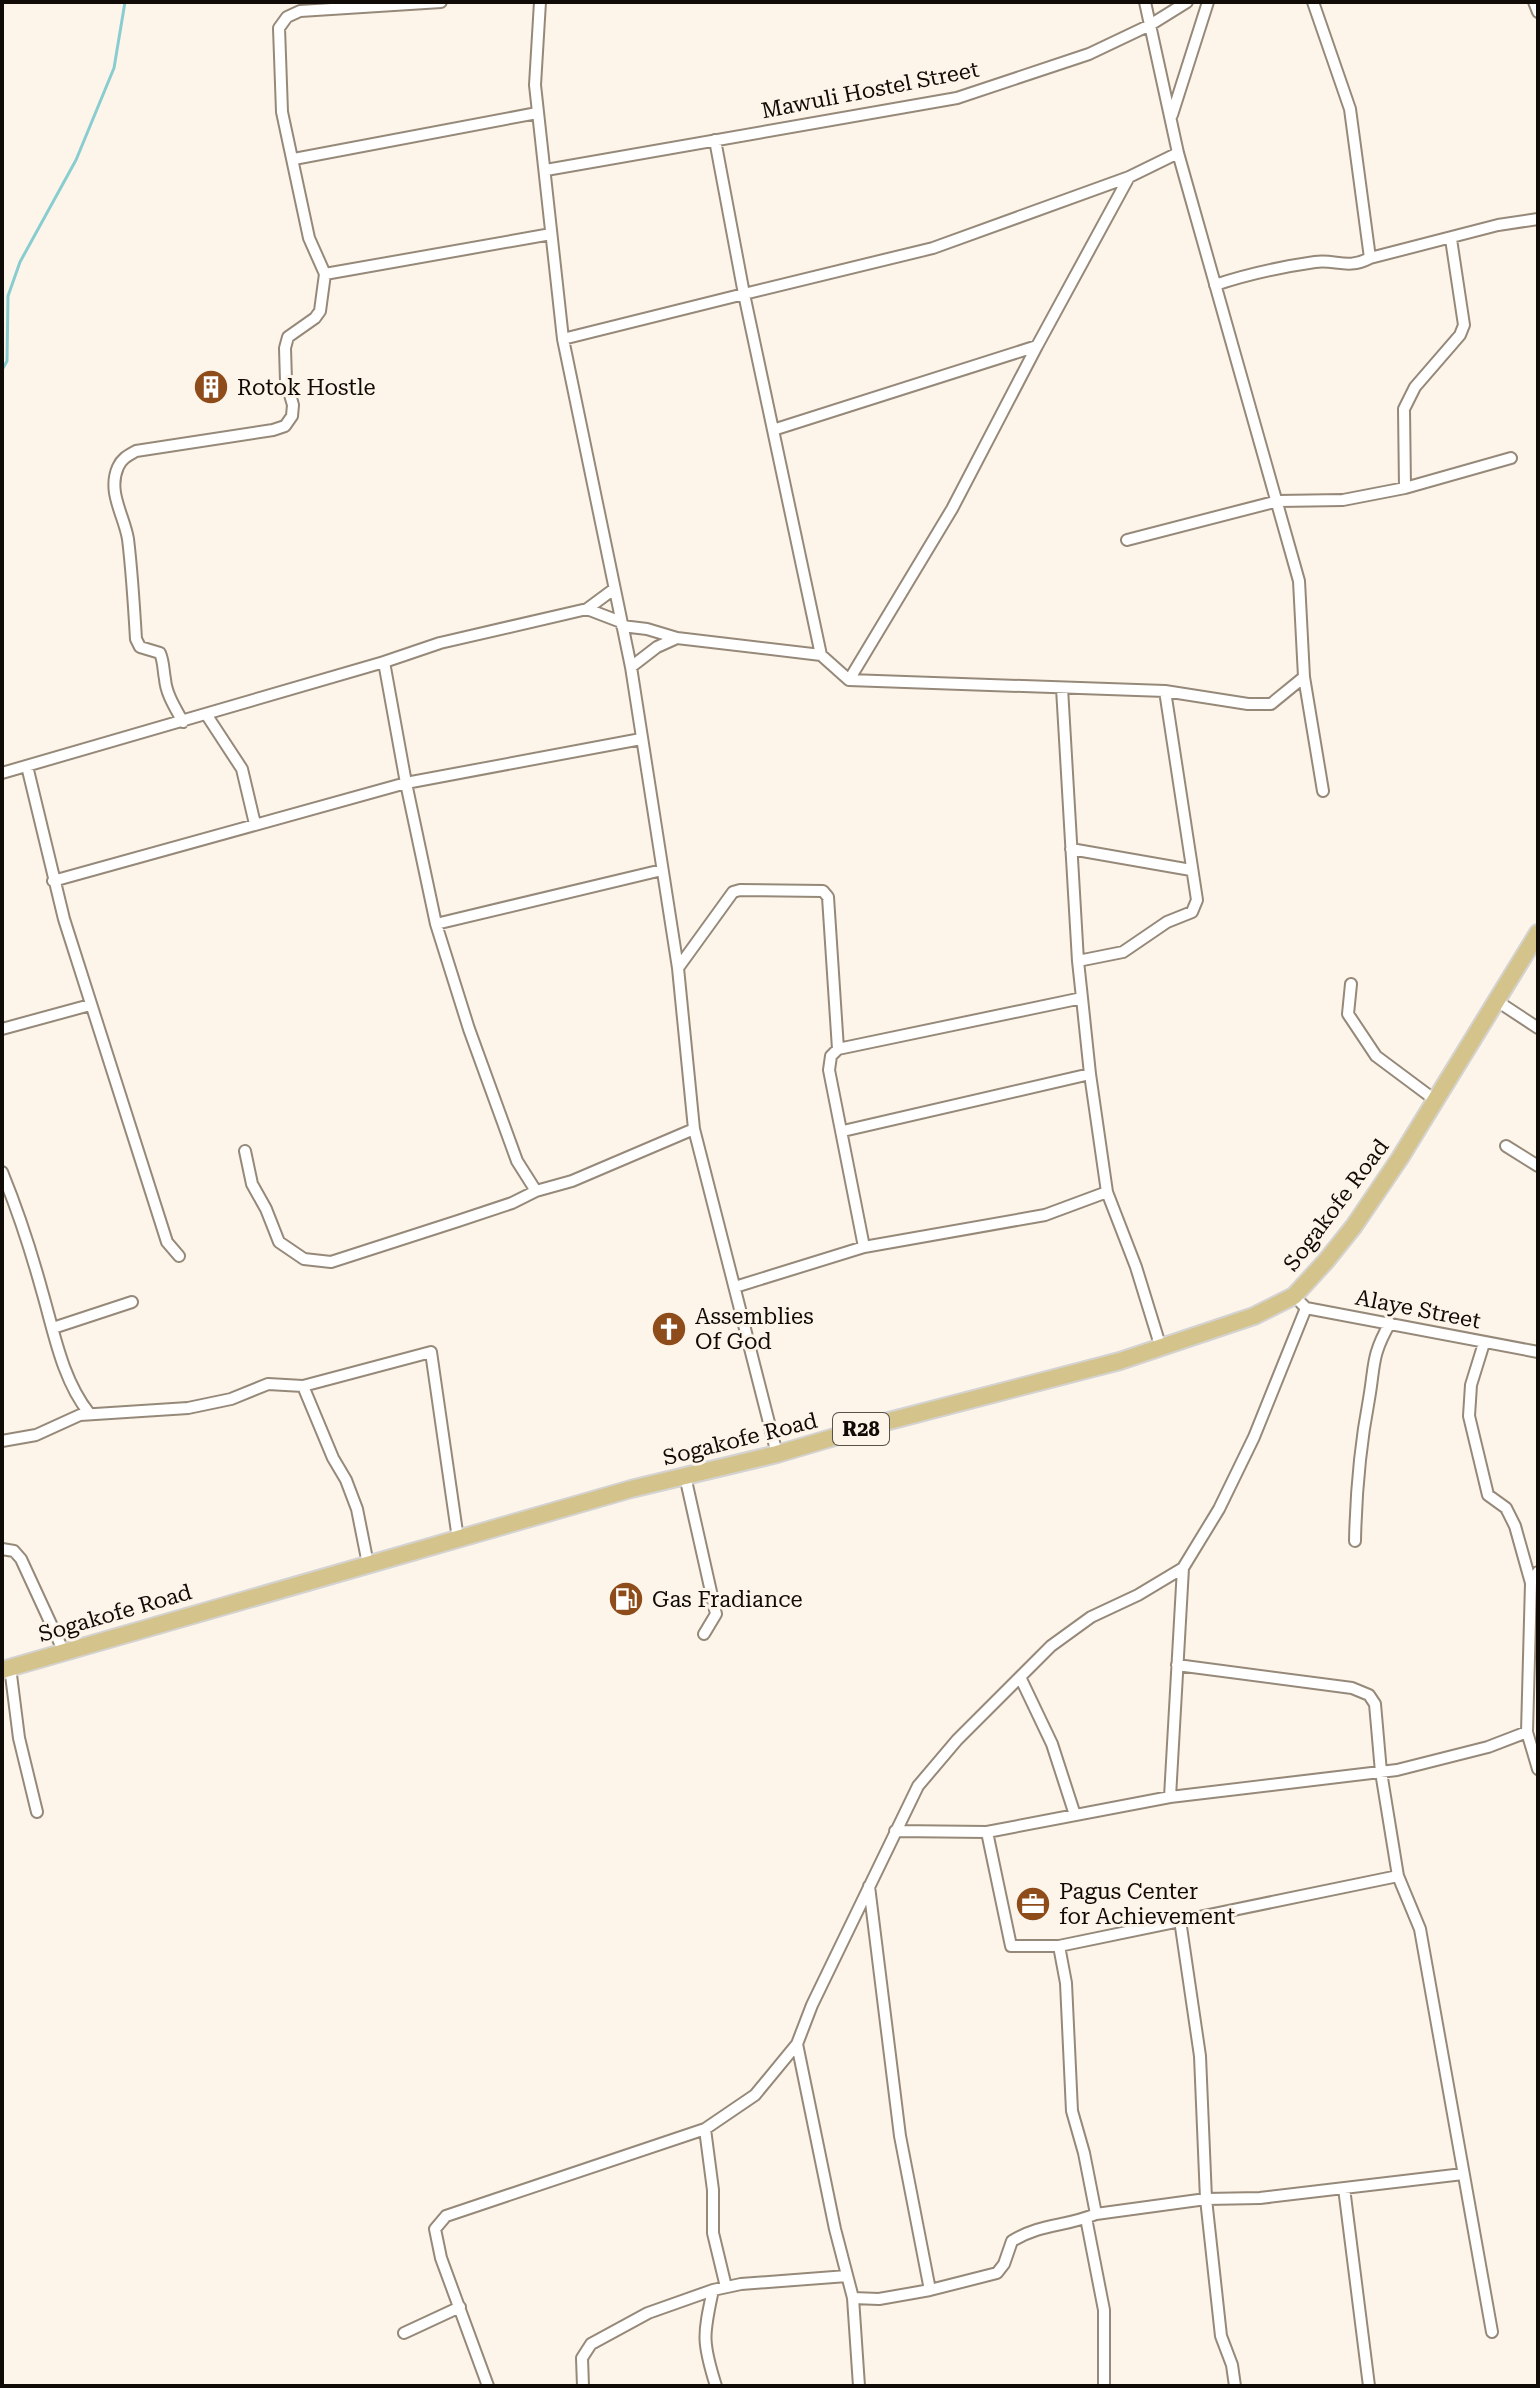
<svg xmlns="http://www.w3.org/2000/svg" width="1540" height="2388" viewBox="0 0 1540 2388" font-family="'Roboto Serif',serif">
<style>
.lines{fill:none;stroke-linecap:round;stroke-linejoin:round}
.stream{stroke:#89cdd0;stroke-width:3}
.street-casing{stroke:#968979;stroke-width:14}
.primary-casing{stroke:#d4d3d2;stroke-width:20}
.street{stroke:#fff;stroke-width:10}
.primary{stroke:#d4c48c;stroke-width:16}
.labels{text-anchor:middle;dominant-baseline:central;stroke-width:6;stroke-linejoin:round;paint-order:stroke}
.shield{fill:#fdf5ea;stroke:#57514a;stroke-width:2}
.shield-label{font-size:20px;font-weight:bold;fill:#100b06}
.street-label{font-size:22px;fill:#100b06;stroke:#fdf5ea}
.poi-label{font-size:22px;fill:#100b06;stroke:#fdf5ea;text-anchor:start}
</style>
<rect width="100%" height="100%" fill="#fdf5ea"/>
<g class="lines">
<!-- stream -->
<path class="stream" d="M2,370L7,361L8,296L20,262L76,160L114,68L125,2"/>
<!-- street casing -->
<g class="street-casing">
<path id="street" d="M540,2L535,85L563,339L631,667L678,968L694,1129
M1145,2L1178,153L1299,581L1304,677L1323,791
M1313,2L1350,109L1370,258
M1534,2L1538,12
M1172,115L1208,2
M715,140L744,294L933,248L1129,177L1178,153
M294,159L537,113
M546,170L957,98L1089,54L1150,25L1187,2
M325,274L551,234
M1215,285C1248,274 1280,267 1315,262C1336,259 1347,270 1370,258L1498,225L1538,219
M563,339L744,294L821,655L849,680L1165,691L1248,704H1271L1304,677
M1037,346L1129,177
M773,430L1037,346L952,509L849,680
M1405,488L1404,409L1415,387L1460,335L1464,325L1451,239
M1127,540L1278,501L1343,500L1405,488L1511,458
M587,609L621,622
M622,626L647,629L677,638L821,655
M384,662L440,643L587,609L614,589
M631,667L657,647L677,638
M206,714L242,769L255,824
M183,722C176,709 166,694 165,679C163,669 164,663 160,653L140,647L136,639C134,605 132,572 128,539C124,515 107,492 118,467C122,458 129,455 136,451L273,430L285,426L292,416L293,405L286,381L285,348L288,337L315,318L320,311L325,274L309,238L282,112L279,28L287,17L300,11L441,2
M27,766L64,919L167,1242L179,1256
M2,773L384,662L406,783L436,924L469,1029L517,1161L536,1191
M1071,849L1191,870
M53,881L406,783L641,739
M436,924L662,870
M1078,961L1123,952L1167,922L1192,912L1197,900L1165,691
M678,968L733,892L740,890L823,891L828,897L838,1049
M1351,984L1348,1014L1376,1056L1435,1100
M1082,998L1090,1074L1107,1192L1136,1267L1161,1348
M1497,1001L1538,1028
M2,1029L90,1005
M843,1131L1090,1074
M1506,1146L1538,1166
M245,1151L252,1184L266,1209L279,1242L304,1259L331,1262L458,1221L512,1203L536,1191L572,1181L694,1129L777,1454
M2,1172C18,1211 31,1251 42,1291C54,1332 62,1379 89,1413
M864,1247L829,1070L831,1056L838,1049L1082,998L1078,961L1062,688
M735,1287L864,1247L1045,1215L1107,1192
M1301,1303L1306,1308L1538,1352
M53,1328L132,1302
M1484,1343L1471,1385L1469,1416L1488,1495L1506,1508L1515,1526L1531,1583
M303,1386L333,1458L346,1480L357,1509L368,1564
M2,1441L36,1435L80,1415L188,1408L231,1399L268,1384L303,1386L431,1352L458,1539
M685,1476L716,1614L704,1634
M1355,1541C1356,1493 1360,1446 1369,1399C1375,1365 1371,1356 1390,1323
M2,1549L14,1551L21,1559L63,1650
M1538,1572L1531,1583L1527,1732L1538,1769
M1177,1665L1352,1688L1369,1695L1375,1704L1381,1772L1398,1876L1420,1929L1492,2332
M10,1667L19,1738L37,1812
M1020,1677L1052,1744L1075,1815
M1170,1797L1183,1568
M895,1831L987,1832L1170,1797L1397,1770L1488,1747L1527,1732
M987,1832L1011,1946H1059L1066,1983L1072,2111L1084,2153L1096,2214
M1180,1920L1200,2056L1206,2199L1221,2336L1232,2365L1235,2386
M1059,1946L1398,1876
M797,2044L835,2229L853,2298L859,2386
M705,2129L713,2190V2233L726,2287
M1344,2188L1369,2386
M1086,2218L1104,2310V2386
M713,2290C703,2335 702,2342 716,2386
M930,2290L997,2273L1004,2264L1012,2241C1042,2223 1065,2227 1096,2214L1206,2199L1260,2198L1463,2174
M853,2298L879,2299L930,2290L900,2136L869,1886
M404,2333L460,2307
M488,2386L441,2258L435,2229L446,2216L705,2129L755,2095L797,2044L812,2005L918,1786L957,1740L1051,1646L1091,1617L1138,1595L1183,1568L1219,1509L1254,1437L1306,1308
M583,2386L582,2358L591,2344L648,2313L713,2290L741,2284L847,2276"/>
</g>
<!-- primary casing -->
<g class="primary-casing">
<path id="primary" d="M2,1670L631,1489L777,1454L889,1421L1120,1361L1254,1316L1294,1296L1326,1261L1354,1226L1400,1158L1538,933"/>
</g>
<!-- street -->
<use href="#street" class="street"/>
<!-- primary -->
<use href="#primary" class="primary"/>
</g>
<!-- icons -->
<defs>
<g id="building-disc" transform="scale(1.8)"><circle r="9.5" fill="#8e4c1b" stroke="#fdf5ea"/><path d="M-4-6H4V6H1V3H-1V6H-4ZM-2.5-4.3h1.7v1.8h-1.7ZM.8-4.3h1.7v1.8H.8ZM-2.5-1h1.7V.8h-1.7ZM.8-1h1.7V.8H.8Z" fill="#fff"/></g>
<g id="church-disc" transform="scale(1.8)"><circle r="9.5" fill="#8e4c1b" stroke="#fdf5ea"/><path d="M-1.2-6h2.4v3.5h3.3v2.4h-3.3V6h-2.4V-.1h-3.3v-2.4h3.3Z" fill="#fff"/></g>
<g id="fuel-disc" transform="scale(1.8)"><circle r="9.5" fill="#8e4c1b" stroke="#fdf5ea"/><path d="M-5.5-6h7V0h2V4h1.3V-2.5L3-4.5l.8-.8L6-3V5H2.5V1h-1V6h-7ZM-4.2-4.7v3.2H.2V-4.7Z" fill="#fff"/></g>
<g id="office-disc" transform="scale(1.8)"><circle r="9.5" fill="#8e4c1b" stroke="#fdf5ea"/><path d="M-6-3h4V-5.5h4V-3h4V5H-6ZM-1-4.5V-3h2v-1.5ZM-6 0V1H6V0Z" fill="#fff"/></g>
</defs>
<g fill-rule="evenodd">
<use href="#building-disc" x="211" y="387"/>
<use href="#church-disc" x="669" y="1329"/>
<use href="#fuel-disc" x="626" y="1599"/>
<use href="#office-disc" x="1033" y="1904"/>
</g>
<g class="labels">
<!-- shield labels -->
<rect class="shield" x="833" y="1413" width="56" height="32" rx="6"/>
<g class="shield-label">
<text x="861" y="1429">R28</text>
</g>
<!-- street labels -->
<g class="street-label">
<text transform="translate(870 90) rotate(-11)">Mawuli Hostel Street</text>
<text transform="translate(1336 1205) rotate(-53)">Sogakofe Road</text>
<text transform="translate(1418 1309) rotate(11)">Alaye Street</text>
<text transform="translate(740 1439) rotate(-14)">Sogakofe Road</text>
<text transform="translate(115 1613) rotate(-16)">Sogakofe Road</text>
</g>
<!-- poi labels -->
<g class="poi-label">
<text x="237" y="387">Rotok Hostle</text>
<text x="695" y="1316">Assemblies<tspan x="695" dy="25">Of God</tspan></text>
<text x="652" y="1599">Gas Fradiance</text>
<text x="1059" y="1891">Pagus Center<tspan x="1059" dy="25">for Achievement</tspan></text>
</g>
</g>
<!-- border -->
<rect width="1540" height="2388" fill="none" stroke="#100b06" stroke-width="8"/>
</svg>
